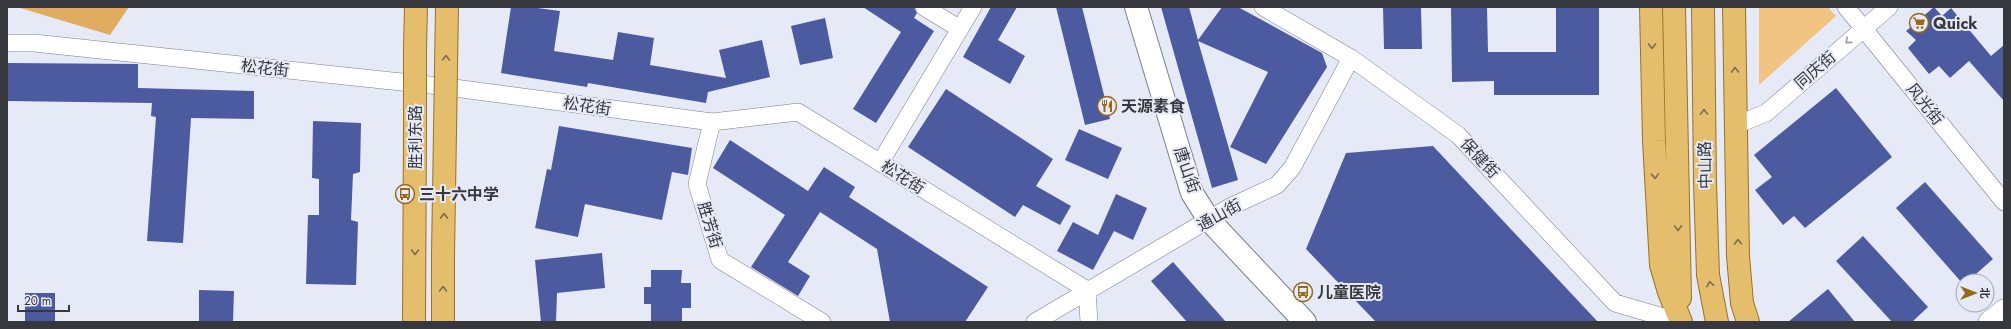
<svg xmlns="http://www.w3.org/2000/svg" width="2011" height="329" viewBox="0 0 2011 329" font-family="Jost,'Noto Sans SC',sans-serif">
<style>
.green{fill:#f1c483}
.forest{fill:#e0ad60}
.building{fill:#4c5a9f}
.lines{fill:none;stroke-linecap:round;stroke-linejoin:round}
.minor-casing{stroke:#7b7e8a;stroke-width:18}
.tertiary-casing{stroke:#7b7e8a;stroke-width:22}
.secondary-casing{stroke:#7b7e8a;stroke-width:24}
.primary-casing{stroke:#9c721d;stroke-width:24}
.minor{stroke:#fff;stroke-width:17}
.tertiary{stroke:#fff;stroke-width:21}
.secondary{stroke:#fff;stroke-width:22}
.primary{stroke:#e4bd6d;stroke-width:22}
.primary-bridge-casing{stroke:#9c721d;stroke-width:24;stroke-linecap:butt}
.primary-bridge{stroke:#e4bd6d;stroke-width:22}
.oneway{stroke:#9b9c9e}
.oneway2{stroke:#7c6d51}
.labels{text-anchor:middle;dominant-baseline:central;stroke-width:4;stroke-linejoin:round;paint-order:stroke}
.poi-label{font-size:16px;font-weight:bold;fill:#37383e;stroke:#e6eaf7;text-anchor:start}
.street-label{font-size:16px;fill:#37383e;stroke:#e6eaf7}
</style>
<rect width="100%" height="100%" fill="#e6eaf7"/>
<!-- green -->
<path class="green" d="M1759,7H1828L1836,16L1759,85Z"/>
<!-- forest -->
<path class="forest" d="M17,7H129L110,35Z"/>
<!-- building -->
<path class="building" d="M511,7H530L560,11L554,51L613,60L618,32L654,38L650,65L726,78L719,50L762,40L770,77L708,92L706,103L588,83L587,87L501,73Z
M863,7H914L917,13L914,18L934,31L876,123L853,109L901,32Z
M991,7H1017L998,40L1025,56L1010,84L963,57Z
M1056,7H1082L1110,119L1085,125Z
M1161,7H1189L1198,40L1222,7H1238L1322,53L1327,67L1266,164L1230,147L1268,72L1198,41L1238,180L1212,188Z
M1383,7H1421L1422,49H1384Z
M1451,7H1487L1488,52H1556V7H1599V95H1494V81L1452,82Z
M1934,7L1942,16L1951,8L1991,56L2004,45V101L1969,61L1950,78L1939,66L1929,74L1908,48L1916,40L1906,31Z
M825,18L833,58L800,65L791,26Z
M7,63L138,64V88L254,91V119L191,118L183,243L147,241L156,117L151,116L152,103L7,101Z
M1836,88L1892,157L1805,228L1794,216L1783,225L1755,190L1772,177L1754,155Z
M946,89L1053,159L1036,186L1071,206L1060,225L1023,205L1015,217L908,147Z
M313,121L361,123L360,172L353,174L351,220L358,222L356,285L306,284L308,215H319V179L312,178Z
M559,126L692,148L688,175L672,172L662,220L585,204L578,237L535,228L547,169L551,170Z
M1079,129L1122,148L1108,179L1065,160Z
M730,140L808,191L824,167L855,187L849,197L988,287L965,322H890L877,249L820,212L788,262L810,276L798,296L751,267L785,215L713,168Z
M1433,146L1598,322H1376L1306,249L1346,153Z
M1925,182L1993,259L1968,281H1963V284L1896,208Z
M1116,194L1147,208L1133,240L1114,231L1093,270L1057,251L1073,222L1098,235Z
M1863,236L1928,307L1912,322H1892L1836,261Z
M602,253L605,288L557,293L556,322H541L535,260Z
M1173,262L1226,322H1187L1151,281Z
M651,270H682L681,283H691V308H682V322H651V304H644V287H651Z
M1828,289L1855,322H1788Z
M199,290L234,291L233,322H199Z
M25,293H55V322H25Z"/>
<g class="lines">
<!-- minor casing -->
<g class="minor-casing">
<path id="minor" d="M924,7L960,29
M1263,7L1351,58L1458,135L1615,303L1680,322
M1846,7L2004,202
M7,43H34L439,86L712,122L798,112L1087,290L1089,322
M712,122L697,184L720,260L822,322
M1736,125L1766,113L1889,7
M880,163L973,7
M1035,322L1230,207L1277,185L1292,168L1351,58"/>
</g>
<!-- tertiary casing -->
<g class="tertiary-casing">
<path id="tertiary" d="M1989,322L2004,310"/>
</g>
<!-- secondary casing -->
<g class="secondary-casing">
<path id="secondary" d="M1136,7L1192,193L1209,220L1305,322"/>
</g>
<!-- primary casing -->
<g class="primary-casing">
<path id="primary" d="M1651,7L1654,141L1661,265L1669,292L1681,322
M1674,7L1680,298
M1703,7L1705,183L1708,275L1717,322
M1734,7L1738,256L1742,303L1748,322
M415,48L416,7
M414,322L415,129
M443,322V255"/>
</g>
<!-- minor -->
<use href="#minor" class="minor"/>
<!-- tertiary -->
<use href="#tertiary" class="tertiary"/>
<!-- secondary -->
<use href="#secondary" class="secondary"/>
<!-- primary -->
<use href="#primary" class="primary"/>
<!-- primary-bridge casing -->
<g class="primary-bridge-casing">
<path id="primary-bridge" d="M415,48V129
M443,255L447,7"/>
</g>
<!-- primary-bridge -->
<use href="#primary-bridge" class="primary-bridge"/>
</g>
<!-- one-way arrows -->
<defs><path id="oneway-chevron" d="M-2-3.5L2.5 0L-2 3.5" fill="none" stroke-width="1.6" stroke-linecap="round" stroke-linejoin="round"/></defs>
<use class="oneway" href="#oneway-chevron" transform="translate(1848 41) rotate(139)"/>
<g class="oneway2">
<use href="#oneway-chevron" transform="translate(1652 46) rotate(89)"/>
<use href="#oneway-chevron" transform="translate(446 58) rotate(-89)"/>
<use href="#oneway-chevron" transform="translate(1735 70) rotate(-91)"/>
<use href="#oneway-chevron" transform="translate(1704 112) rotate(-91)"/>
<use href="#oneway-chevron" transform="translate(1655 176) rotate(88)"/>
<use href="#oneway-chevron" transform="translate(444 216) rotate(-89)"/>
<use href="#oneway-chevron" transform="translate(1678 228) rotate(89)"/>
<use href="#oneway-chevron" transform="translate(1738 242) rotate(-91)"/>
<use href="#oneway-chevron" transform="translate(415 252) rotate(90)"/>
<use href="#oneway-chevron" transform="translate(1710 284) rotate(-101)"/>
<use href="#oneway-chevron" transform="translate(443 289) rotate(-89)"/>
</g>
<!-- icons -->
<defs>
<g id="supermarket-ring" transform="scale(1)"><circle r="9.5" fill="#e6eaf7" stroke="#976918" stroke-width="1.5"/><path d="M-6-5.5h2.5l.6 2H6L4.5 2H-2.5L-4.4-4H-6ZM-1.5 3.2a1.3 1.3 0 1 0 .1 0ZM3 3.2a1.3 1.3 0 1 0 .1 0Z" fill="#976918"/></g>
<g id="restaurant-ring" transform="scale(1)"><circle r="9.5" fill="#e6eaf7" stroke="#976918" stroke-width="1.5"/><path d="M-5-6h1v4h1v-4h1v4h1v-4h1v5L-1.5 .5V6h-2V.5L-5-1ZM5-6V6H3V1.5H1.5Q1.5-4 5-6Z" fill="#976918"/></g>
<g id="bus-ring" transform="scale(1)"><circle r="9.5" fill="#e6eaf7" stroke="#976918" stroke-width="1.5"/><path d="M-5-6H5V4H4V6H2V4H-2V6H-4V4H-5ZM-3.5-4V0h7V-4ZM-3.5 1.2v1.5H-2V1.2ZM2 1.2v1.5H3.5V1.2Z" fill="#976918"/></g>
</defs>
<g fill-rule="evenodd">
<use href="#supermarket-ring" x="1919" y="23"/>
<use href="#restaurant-ring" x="1107" y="106"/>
<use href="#bus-ring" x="405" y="194"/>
<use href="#bus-ring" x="1303" y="292"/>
</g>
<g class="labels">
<!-- poi labels -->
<g class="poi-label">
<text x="1933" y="23">Quick</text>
<text x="1121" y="106">天源素食</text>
<text x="419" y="194">三十六中学</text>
<text x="1317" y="292">儿童医院</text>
</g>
<!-- street labels -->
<g class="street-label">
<text transform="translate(265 68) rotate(6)">松花街</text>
<text transform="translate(1815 70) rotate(-41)">同庆街</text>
<text transform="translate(1925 104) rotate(51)">风光街</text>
<text transform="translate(587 106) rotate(8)">松花街</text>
<text transform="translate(415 137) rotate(-90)">胜利东路</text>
<text transform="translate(1480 158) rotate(47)">保健街</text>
<text transform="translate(1705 165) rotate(-91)">中山路</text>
<text transform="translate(1187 170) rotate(71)">唐山街</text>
<text transform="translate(903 177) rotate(32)">松花街</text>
<text transform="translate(1219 215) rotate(-29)">通山街</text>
<text transform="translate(710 225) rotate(73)">胜芳街</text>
</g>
</g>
<!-- border -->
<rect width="2011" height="329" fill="none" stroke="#37383e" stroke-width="16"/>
<!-- north arrow -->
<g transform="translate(1975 293) rotate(90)"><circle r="19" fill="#e6eaf7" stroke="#a0a3ad"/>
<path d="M0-3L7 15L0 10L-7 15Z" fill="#976918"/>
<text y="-6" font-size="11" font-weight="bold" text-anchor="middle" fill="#37383e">北</text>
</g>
<!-- scale -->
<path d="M18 305v6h51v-6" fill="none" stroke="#37383e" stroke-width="2"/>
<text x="24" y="305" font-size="12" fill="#37383e" stroke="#e6eaf7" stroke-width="3" paint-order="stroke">20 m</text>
</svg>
